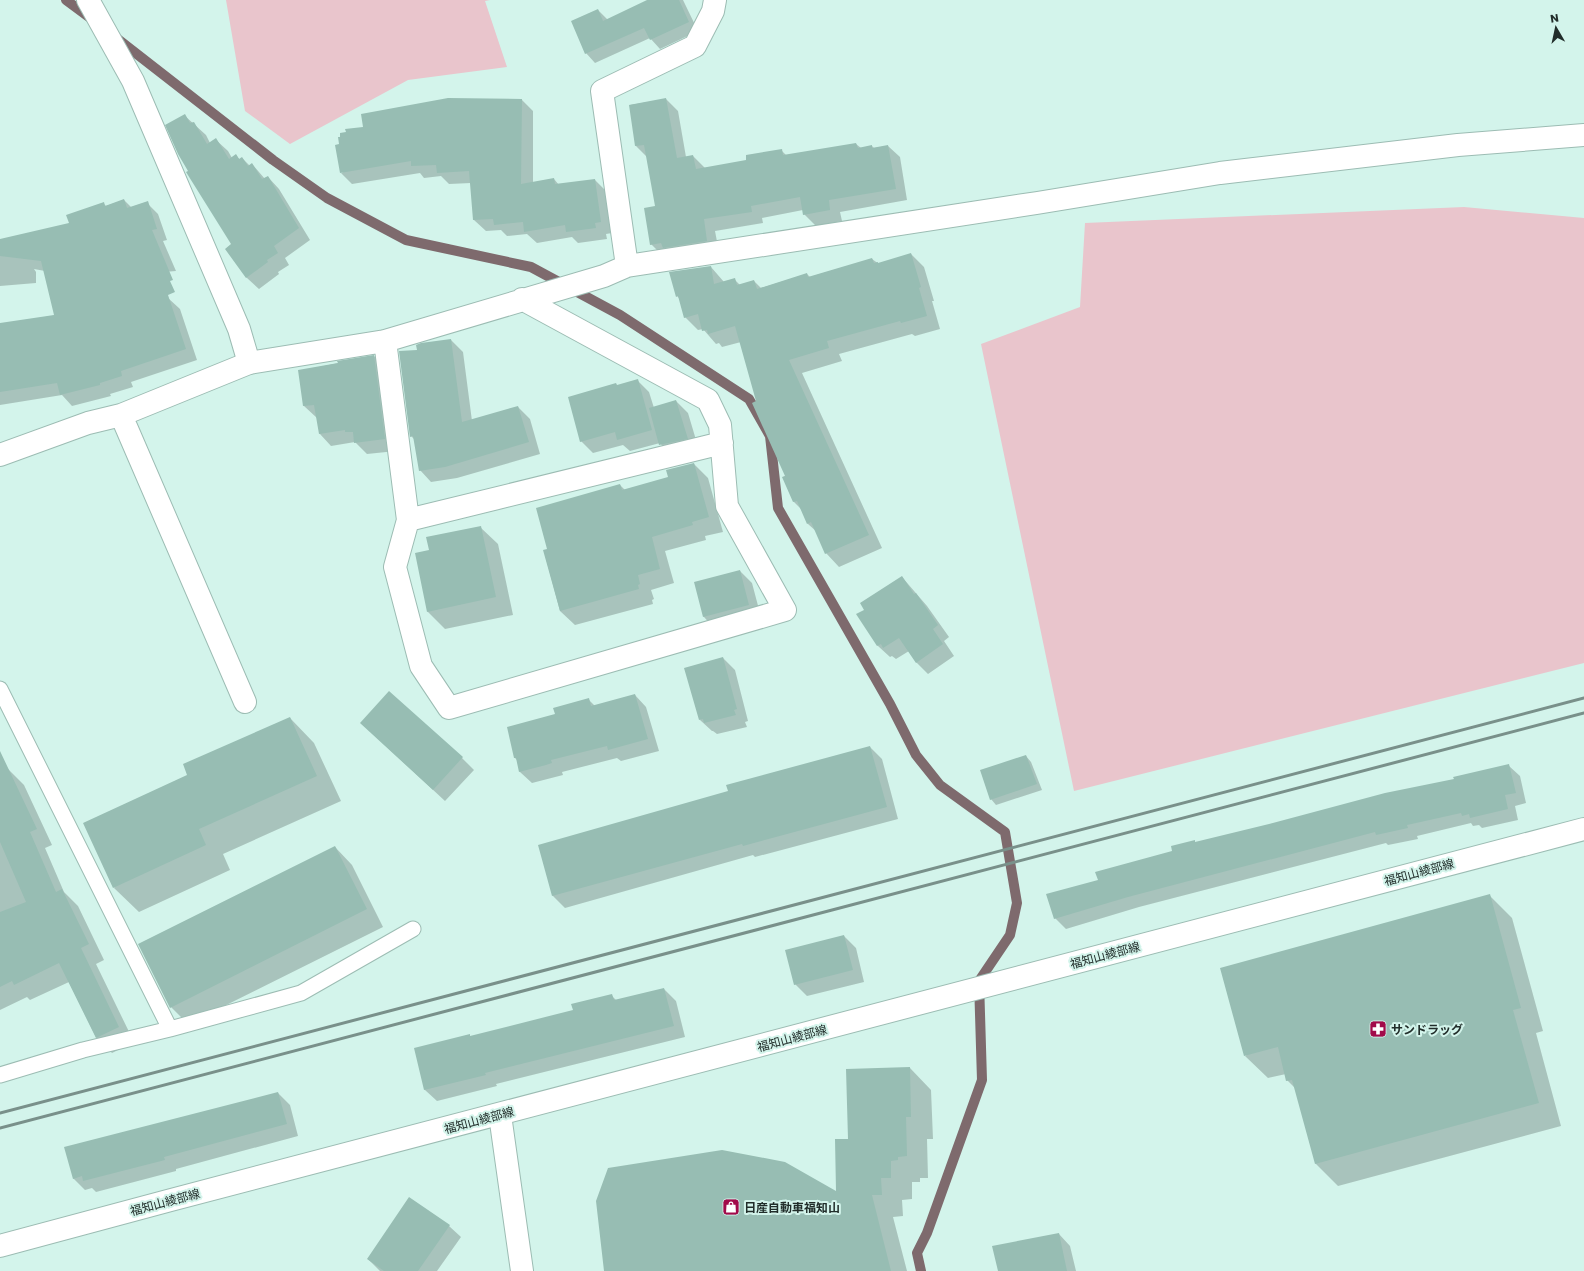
<svg xmlns="http://www.w3.org/2000/svg" width="1584" height="1271" viewBox="0 0 1584 1271" font-family="Poppins,'Noto Sans JP',sans-serif">
<style>
.green{fill:#e9c5cc}
.shadow{fill:#0003}
.lines{fill:none;stroke-linecap:round;stroke-linejoin:round}
.stream{stroke:#7e6a6d;stroke-width:10}
.building{fill:#97bdb3}
.lane-casing{stroke:#9cbcb3;stroke-width:17}
.street-casing{stroke:#9cbcb3;stroke-width:24}
.secondary-casing{stroke:#9cbcb3;stroke-width:24}
.primary-casing{stroke:#9cbcb3;stroke-width:24}
.lane{stroke:#fff;stroke-width:15}
.street{stroke:#fff;stroke-width:22}
.secondary{stroke:#fff;stroke-width:22}
.primary{stroke:#fff;stroke-width:22}
.rail{stroke:#79908a;stroke-width:3}
.labels{text-anchor:middle;dominant-baseline:central;stroke-width:4;stroke-linejoin:round;paint-order:stroke}
.street-label{font-size:12px;fill:#212d2a;stroke:#d3f4eb}
.poi-label{font-size:12px;font-weight:bold;fill:#212d2a;stroke:#d3f4eb;text-anchor:start}
</style>
<rect width="100%" height="100%" fill="#d3f4eb"/>
<!-- green -->
<path class="green" d="M226,0H490L485,1L507,67L408,80L290,144L245,111Z
M1464,207L1584,218V663L1074,791L981,344L1080,307L1085,223Z"/>
<!-- shadow -->
<path class="shadow" d="M649,0H683L698,31L660,49L650,38L595,63L586,53L598,10L608,20Z
M666,99L678,111L686,157L693,156L705,168L748,161L781,150L787,156L856,144L861,148L872,146L874,148L888,146L900,157L907,200L840,212L842,221L816,226L804,214L803,210L762,218L763,223L715,231L719,252L663,256L651,244L656,207L647,157L636,146L630,105Z
M522,100L533,111V183L554,179L559,185L595,180L606,191L612,233L606,234L607,239L578,243L572,237L537,243L527,234L507,236L501,230L486,231L474,220L471,183L449,184L441,176L424,178L420,173L352,184L341,173Z
M185,116L206,135L210,143L216,140L228,151L232,158L236,155L240,160L242,158L250,166L252,164L265,179L268,177L279,189L310,240L285,258L289,265L278,272L279,274L259,289L247,278L226,249L232,244L189,172Z
M124,200L132,208L147,203L158,214L167,240L163,241L176,271L56,281L45,271L34,269L36,272V283L0,286V239L2,240L70,224L104,204L106,206Z
M911,254L924,267L934,301H932L940,329L915,336L912,334L839,354L842,361L802,373L882,548L839,567L826,553L817,532L808,524L802,510L794,502L783,477L786,476L757,401L741,342L722,347L719,343L716,344L703,329L698,330L685,317L680,299L677,296L711,267L724,282L734,279L740,285L754,281L761,288L807,274L810,277L872,259L879,264Z
M168,298L180,309L197,360L131,382L133,387L110,394L111,396L72,406L62,395L0,405V324Z
M451,340L463,352L472,421L518,407L530,419L540,454L457,478L431,482L420,470L415,440L411,436Z
M374,356L386,368L396,451L367,454L355,442L331,446L320,434L317,418L304,406L299,371Z
M637,380L649,392L654,408L676,401L688,413L699,450L672,457L660,443L630,451L623,445L593,453L581,441L617,386Z
M694,464L708,478L723,532L705,536L706,540L665,551L674,583L651,590L654,599L652,600L653,604L575,625L560,611L544,551L548,550L620,485L625,490L670,478Z
M480,527L498,544L513,615L445,629L428,612L430,551Z
M740,571L752,583L761,617L715,629L704,617L695,583Z
M902,577L927,606L949,637L944,641L954,656L928,674L916,662L909,651L896,659L892,656L890,657L878,646L858,615L865,610Z
M723,658L735,670L748,721L745,722L747,727L717,734L713,731H712L700,720Z
M635,695L646,707L659,751L621,761L617,758L562,772L563,775L532,783L520,772L517,760L515,758L589,700L595,706Z
M290,718L314,743L341,801L223,854L230,870L139,912L114,888L189,775Z
M361,723L462,758L474,770L445,801Z
M870,747L882,759L898,819L755,857L753,855L565,908L553,896L539,846L729,792Z
M0,756L8,769L24,785L52,845L45,848L64,892L78,906L104,960L96,964L134,1042L112,1053L96,1037L69,982L30,1000L27,997L0,1010Z
M1026,756L1031,762L1042,790L996,805L991,799Z
M1509,766L1520,776L1526,803L1515,806L1518,820L1482,828L1479,825L1473,826L1471,823L1417,836L1418,839L1388,845L1386,843L1139,907L1066,929L1055,918L1099,881L1174,851L1194,841L1196,843L1455,780Z
M335,847L352,865L383,927L188,1024L171,1007Z
M1489,895L1512,918L1543,1031L1536,1033L1561,1126L1338,1186L1316,1164L1296,1089L1287,1080L1286,1074L1268,1078L1245,1056Z
M844,936L856,948L864,982L807,996L795,984Z
M664,989L676,1001L685,1037L496,1084L497,1086L437,1101L425,1090L415,1049L469,1035L471,1037L574,1011L611,995L617,1001Z
M910,1068L931,1090L933,1139H927L928,1178H920V1182H912V1199L902,1200L903,1216L893,1217L907,1271H605L837,1192L849,1140Z
M278,1093L290,1105L298,1136L176,1169V1171L96,1192L92,1188L85,1190L73,1178Z
M449,1226L461,1237L437,1271H380L368,1259Z
M1059,1234L1070,1246L1076,1271H999Z"/>
<g class="lines">
<!-- stream -->
<path class="stream" d="M66,0L93,20
M115,37L273,160L327,198L406,240L531,267L620,315L749,399L770,436L778,508L890,704L916,755L940,785L1005,832L1017,903L1010,935L979,981L982,1080L927,1233L917,1253L921,1271"/>
</g>
<!-- building -->
<path class="building" d="M647,0H679L689,22L650,40L644,28L585,54L571,21L598,9L603,21Z
M448,98L522,99L521,184L554,178L555,184L595,179L601,222L595,223L596,228L566,232L565,225L524,232L523,222L494,225L493,219L473,220L469,171L437,173L436,165L411,166V161L340,173L335,145L339,144L338,137H340V133L346,132L345,129L363,127L361,114Z
M666,98L677,158L693,155L696,169L746,160V155L782,149L783,155L856,143L858,148L872,145V148L888,145L896,189L829,200L830,210L803,215L800,197L751,206L752,212L704,219L707,241L663,248L661,243L650,245L644,208L655,206L644,145L635,146L629,105Z
M185,114L190,123L194,122L207,144L216,138L229,159L236,154L239,159L242,157L248,166L252,163L262,179L268,176L299,228L274,246L278,253L267,260L268,262L246,278L225,249L231,244L186,172L188,171L178,154L165,125Z
M124,199L127,208L148,201L157,229L152,230L173,280L170,281L175,292L168,295L186,349L121,371L122,376L100,383V385L60,395L57,383L0,392V323L54,315L41,261L0,256V239L69,223L66,215L104,202L105,206Z
M911,253L921,287L919,288L927,316L901,323L900,321L827,341L829,348L789,360L869,535L825,554L811,522L807,524L797,501L793,502L782,477L785,476L752,403L756,401L735,326L708,334L707,330L702,331L698,314L684,318L678,296L676,297L669,272L711,266L714,284L735,278L737,285L754,280L757,289L807,273L808,277L872,258L874,263L878,262V263Z
M451,339L462,422L518,406L529,442L445,467L419,471L413,436L410,437L399,351L417,350L416,345L421,343Z
M374,355L385,439L354,443L353,432H345V430L319,434L314,405L303,406L298,370L338,363L337,361Z
M638,379L652,430L617,440L615,432L580,442L568,397L616,383L617,385Z
M676,400L688,439L659,445L649,408Z
M694,463L709,517L692,522L693,525L652,537L660,569L638,575L640,584L638,585L639,589L560,611L543,550L547,549L536,508L620,484L622,490L668,477L666,470Z
M481,526L496,597L427,612L415,553L429,550L426,537Z
M740,570L749,605L703,617L694,582Z
M902,576L914,594L916,593L938,625L933,629L943,644L916,663L899,638L883,648L881,644L877,646L856,614L864,610L860,603Z
M723,657L737,709L734,710L736,715L704,723L703,719L699,720L684,668Z
M389,691L463,757L433,790L360,723Z
M635,694L648,739L608,750L607,746L551,760L552,763L546,765L519,772L516,758H514L507,727L555,714L553,708L589,698L591,706Z
M290,717L317,776L199,829L206,845L113,888L83,823L187,775L183,764Z
M870,746L887,807L743,846L742,844L552,896L538,845L728,791L726,785Z
M0,751L37,829L30,832L56,892L62,889L89,944L81,948L119,1027L96,1038L59,963L14,985L12,981L0,987V912L26,902L0,842Z
M1026,755L1037,784L990,800L980,770Z
M1509,764L1516,793L1505,795L1508,809L1470,818L1469,814L1462,816L1461,813L1407,825L1408,828L1376,835L1375,832L1128,897L1054,919L1046,894L1098,880L1095,872L1172,851L1171,846L1195,840V842L1269,824L1385,793L1454,779L1453,777Z
M335,846L367,909L170,1008L138,944Z
M1490,894L1521,1008L1513,1010L1539,1103L1315,1164L1292,1080L1286,1081L1278,1047L1244,1056L1220,968Z
M844,935L853,970L794,985L785,950Z
M664,988L674,1026L485,1073L486,1075L424,1090L414,1048L470,1034V1036L573,1010L571,1004L612,994L614,1000Z
M910,1067L911,1117H906L907,1156L898,1157V1160L891,1161V1178H881L882,1195H872L891,1271H604L596,1201L608,1168L722,1150L785,1162L836,1191L835,1139H848L846,1069Z
M278,1092L287,1124L164,1157L165,1160L83,1181L82,1176L73,1179L64,1147Z
M409,1197L450,1225L418,1271H384L367,1259Z
M1059,1233L1067,1271H998L992,1246Z"/>
<g class="lines">
<!-- lane casing -->
<g class="lane-casing">
<path id="lane" d="M0,689L170,1029
M0,1075L83,1050L170,1029L301,993L413,929"/>
</g>
<!-- street casing -->
<g class="street-casing">
<path id="street" d="M627,266L602,91L695,46L713,11L715,0
M385,341L408,520L395,567L421,666L449,708L785,610L727,506L720,425L708,400L522,299
M121,415L245,702
M0,455L88,423L121,415L249,363L385,341L604,276L627,266L1037,203L1220,173L1458,145L1584,135
M408,520L722,443"/>
</g>
<!-- secondary casing -->
<g class="secondary-casing">
<path id="secondary" d="M88,0L133,81L239,329L249,363
M500,1115L522,1271"/>
</g>
<!-- primary casing -->
<g class="primary-casing">
<path id="primary" d="M0,1246L171,1200L1584,829"/>
</g>
<!-- lane -->
<use href="#lane" class="lane"/>
<!-- street -->
<use href="#street" class="street"/>
<!-- secondary -->
<use href="#secondary" class="secondary"/>
<!-- primary -->
<use href="#primary" class="primary"/>
<!-- rail -->
<path class="rail" d="M0,1113L1584,698
M0,1128L1584,713"/>
</g>
<!-- icons -->
<defs>
<g id="pharmacy-square" transform="scale(0.9)"><rect x="-9" y="-9" width="18" height="18" rx="4" fill="#a20a4a" stroke="#d3f4eb"/><path d="M-2-6h4v4h4v4h-4v4h-4v-4h-4v-4h4Z" fill="#fff"/></g>
<g id="shop-square" transform="scale(0.9)"><rect x="-9" y="-9" width="18" height="18" rx="4" fill="#a20a4a" stroke="#d3f4eb"/><path d="M-5-2.5h2.3a2.7 3.5 0 0 1 5.4 0H5L5.5 6h-11ZM-1.5-2.5h3a1.5 2.3 0 0 0-3 0Z" fill="#fff"/></g>
</defs>
<g fill-rule="evenodd">
<use href="#pharmacy-square" x="1378" y="1029"/>
<use href="#shop-square" x="731" y="1207"/>
</g>
<g class="labels">
<!-- street labels -->
<g class="street-label">
<text transform="translate(1419 872) rotate(-15)">福知山綾部線</text>
<text transform="translate(1105 955) rotate(-15)">福知山綾部線</text>
<text transform="translate(792 1038) rotate(-15)">福知山綾部線</text>
<text transform="translate(479 1120) rotate(-15)">福知山綾部線</text>
<text transform="translate(165 1202) rotate(-15)">福知山綾部線</text>
</g>
<!-- poi labels -->
<g class="poi-label">
<text x="1391" y="1029">サンドラッグ</text>
<text x="744" y="1207">日産自動車福知山</text>
</g>
</g>
<!-- north arrow -->
<g transform="translate(1556 28) rotate(351)" stroke="#d3f4eb" stroke-width="3" paint-order="stroke">
<path d="M0-3L7 15L0 10L-7 15Z" fill="#212d2a"/>
<text y="-6" font-size="11" font-weight="bold" text-anchor="middle" fill="#212d2a">N</text>
</g>
</svg>
